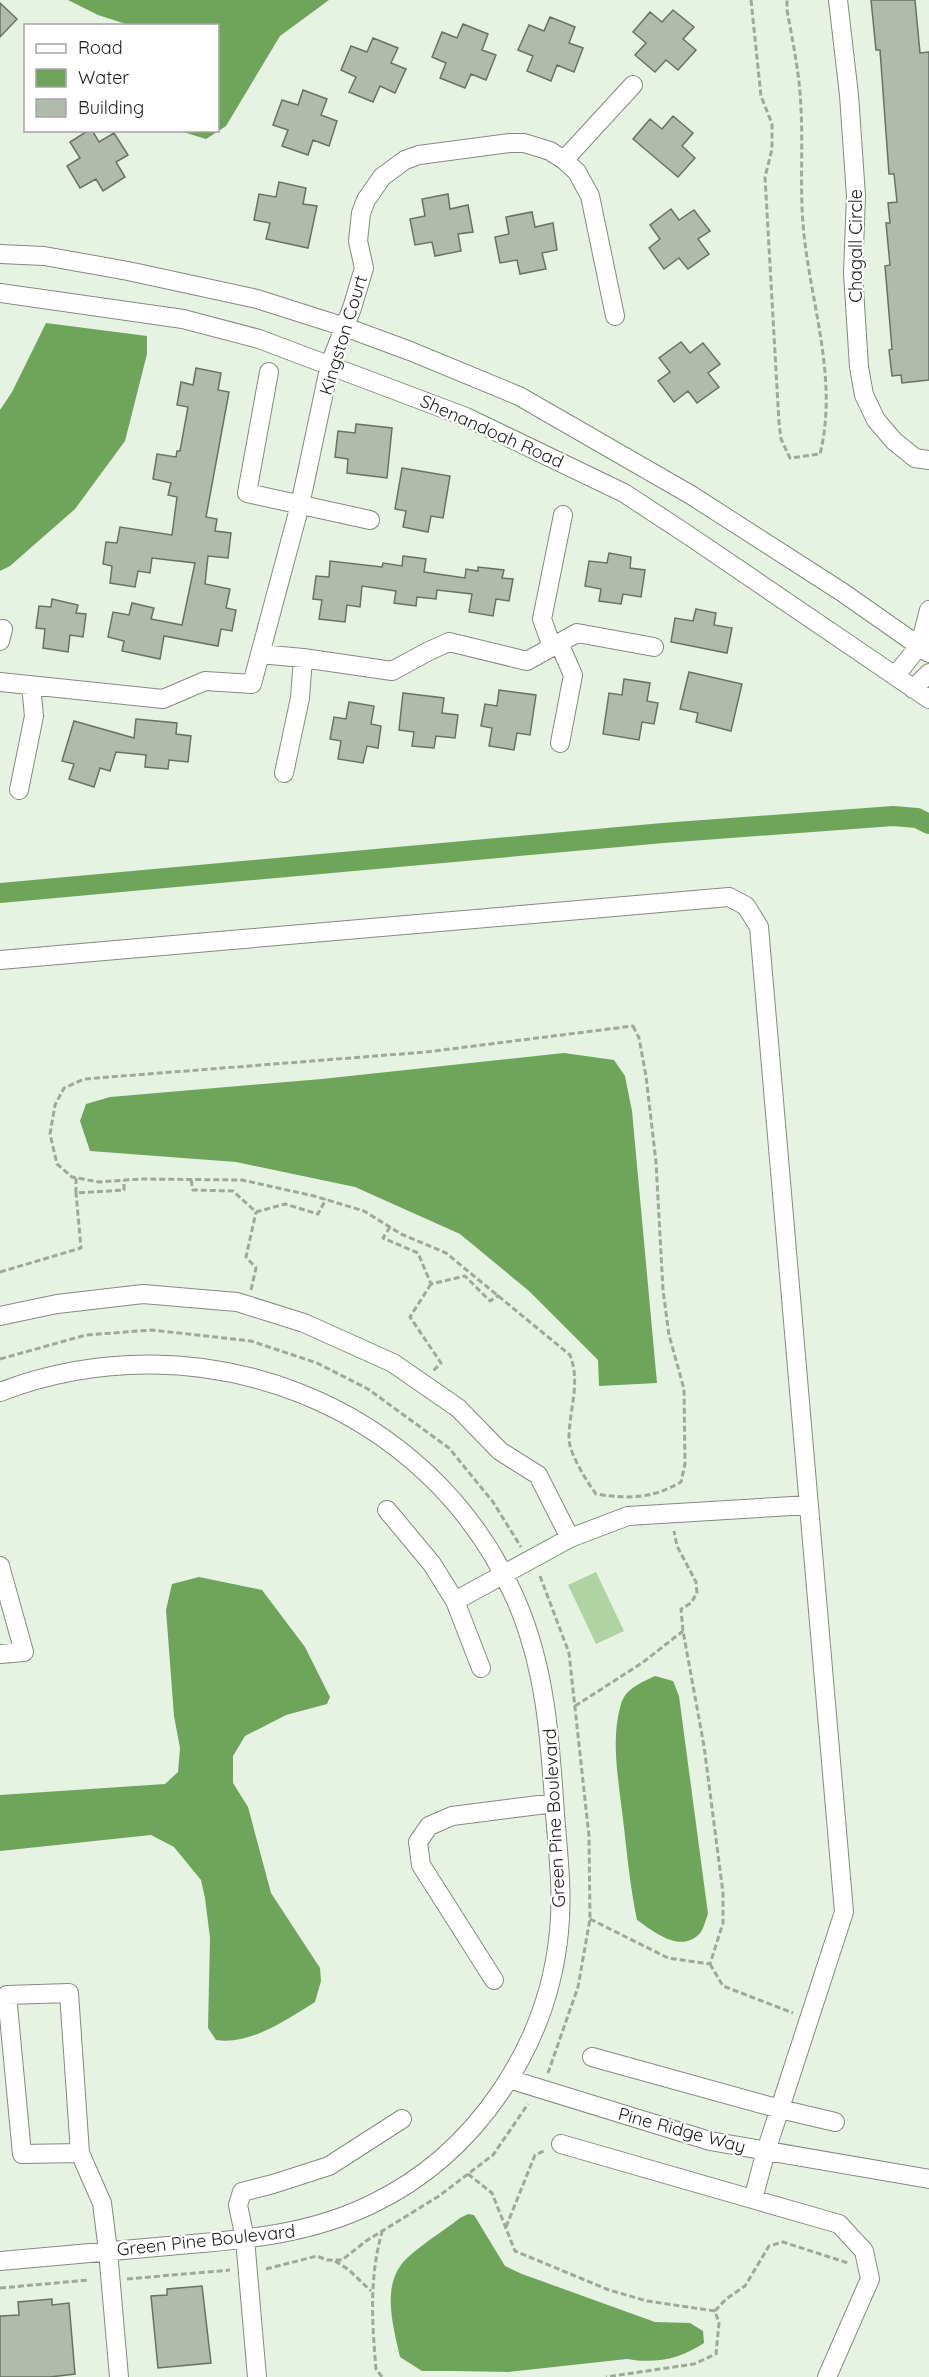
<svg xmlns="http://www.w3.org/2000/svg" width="929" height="2377" viewBox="0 0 929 2377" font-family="Quicksand,sans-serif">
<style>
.green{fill:#afd3a3}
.water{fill:#6fa55b}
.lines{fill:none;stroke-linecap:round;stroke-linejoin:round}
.canal{stroke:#6fa55b;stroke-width:20}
.building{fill:#b0bbac;stroke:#687265;stroke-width:1.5}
.minor-casing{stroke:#828c7e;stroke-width:20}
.path{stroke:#9fa89c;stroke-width:3;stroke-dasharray:6 3;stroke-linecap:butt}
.minor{stroke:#fff;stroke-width:18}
.labels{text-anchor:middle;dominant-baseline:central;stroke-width:4.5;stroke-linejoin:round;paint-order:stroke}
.street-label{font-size:18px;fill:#191d17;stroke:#fff}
</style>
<rect width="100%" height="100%" fill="#e6f2e2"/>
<!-- green -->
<path class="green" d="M596,1572L624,1631L596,1644L568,1585Z"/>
<!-- water -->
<path class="water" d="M68,0H329L280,36L226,126L206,139L180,131L218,130V26L129,25L98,15Z
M46,323L147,336V354L125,441L75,509L10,566L0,571V410L12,392Z
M564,1053L614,1060L625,1076L632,1111L657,1383L599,1386L598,1360L529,1291L460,1234L355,1187L236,1162L90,1151L80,1121L86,1104L110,1097L322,1079Z
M199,1577L262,1590L305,1647L330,1697L327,1704L286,1715L245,1736L233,1756V1783L248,1807L271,1893L320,1968L321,1981L315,2002C286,2020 251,2045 216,2040L208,2028L210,1938L205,1898L201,1880L174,1847L151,1835L0,1851V1795L165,1784L178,1772L180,1748L174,1716L166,1610L172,1584Z
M655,1676L673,1681L679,1696L708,1914C706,1919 704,1927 701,1932C682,1955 654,1932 637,1920C630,1886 627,1853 623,1819C619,1783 610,1740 621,1704C626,1688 641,1683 655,1676Z
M468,2214L474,2215L505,2266L522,2274L655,2322L690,2323L703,2331L704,2343C680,2359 656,2364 627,2359L508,2372L454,2371H422L400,2357C394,2330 382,2290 401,2265C411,2251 445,2230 460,2218Z"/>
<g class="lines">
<!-- canal -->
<path class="canal" d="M0,893L663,833L893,816L917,818L929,824"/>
</g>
<!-- building -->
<path class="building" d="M871,0H915L920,53L929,52V380L902,383L901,375L892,376L889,350L892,349L885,266L890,265L886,223H890L888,203L897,202L894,174H889L880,50H876Z
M0,3L17,19L0,37Z
M673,10L694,27L683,39L696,50L678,70L666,60L655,72L635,55L646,43L633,32L650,12L662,22Z
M550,17L575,27L569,43L583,48L574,72L557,65L551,81L527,71L533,56L518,50L529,25L544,31Z
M463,24L488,34L482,50L496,55L486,80L471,74L465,88L440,78L446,63L432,57L442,32L457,38Z
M373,38L398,48L391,63L406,69L395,93L380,86L373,102L349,92L356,77L341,70L351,46L367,52Z
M303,90L327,99L321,115L337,121L329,146L313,140L308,155L282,146L288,130L273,125L282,100L298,105Z
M673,116L693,133L682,146L695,158L678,177L633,139L650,119L662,129Z
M89,130H92L99,142L114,133L128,155L116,162L125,177L103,191L96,179L80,188L67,166L80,158L70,142Z
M279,182L306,188L303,204L317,206L308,248L266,239L270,223L254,220L259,194L276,197Z
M448,194L450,209L468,205L473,232L458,234L461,251L435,256L432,242L415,245L410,219L425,216L422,199Z
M671,209L679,220L694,210L710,231L698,239L709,254L688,269L679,258L664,269L649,248L660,239L650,225Z
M532,212L535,227L553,223L557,250L542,253L546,269L520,274L517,260L500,263L495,237L509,234L506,217Z
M681,342L690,353L703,343L720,364L708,373L719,387L697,403L688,391L674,402L658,381L670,372L659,358Z
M196,368L221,373L218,390L229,392L206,517L217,519L215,531L231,533L228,558L208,556L205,584L230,589L226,608L236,610L232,631L221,629L218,646L164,636L160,659L122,651L124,641L108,637L113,612L129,615L132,603L154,608L151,619L182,625L195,563L152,558L150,573L138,571L135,587L110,583L112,566L103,564L106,542L117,543L120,527L172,535L177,497L168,495L171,483L153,479L157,454L176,457L177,451H180L188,407L177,405L181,382L193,385Z
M356,424L392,428L387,478L347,473L348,459L335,457L338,431L355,433Z
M402,468L450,476L443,518L431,516L428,532L403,527L406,511L395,509Z
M609,553L631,557L630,568L645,570L641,597L623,594L621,604L599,601L601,589L585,586L589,561L607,563Z
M403,556L426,559L424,572L465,578L466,569L478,571V567L504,570L502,578L513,579L509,601L496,599L493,616L469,612L472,594L437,590L436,599L417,597L416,606L394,603L396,591L362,586L360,607L347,605L345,622L319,619L322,600L313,599L316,576L329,577L330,561L382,567L383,563L402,566Z
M52,599L78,605L76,613L86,614L83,637L70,635L68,652L43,648L45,629L36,628L39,606L51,607Z
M696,609L716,613L714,625L732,628L727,653L671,642L675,618L693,621Z
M689,672L742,684L731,731L696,722L698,713L680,709Z
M624,679L650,683L647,701L658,703L654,724L642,722L639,740L603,734L609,693L622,695Z
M499,690L536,695L530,735L517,733L514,750L489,746L492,728L481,726L485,704L497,706Z
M403,693L444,698L442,713L458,715L455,738L436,736L434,748L412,746L414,732L399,730Z
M349,702L374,706L371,724L381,726L378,748L367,746L363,763L338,759L341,741L330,739L334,717L346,719Z
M136,719L177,723L176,734L191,736L188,762L169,760L168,769L145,767L146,755L116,752L110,771L100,768L94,787L69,779L74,764L62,761L74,721L134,738Z
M202,2286L211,2363L158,2368L151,2296L167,2295V2289Z
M52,2299V2305L69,2303L75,2374L50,2377H0V2316L19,2315L18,2302Z"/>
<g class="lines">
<!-- minor casing -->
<g class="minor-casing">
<path id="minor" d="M838,0L849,95L856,196L853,273L859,367L864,395L876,420L894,441L915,458L929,460
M564,160L633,85
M0,254L44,256L128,271L257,299L345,327L410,351L519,396L691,495L842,592L929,653
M0,293L183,319L259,339L466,417L624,493L688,535L929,699
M269,372L247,493L370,520
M0,641L3,629
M559,643L573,675L560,743
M552,647L542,619L563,515
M260,654L303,658L300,698L284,773
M303,658L392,671L429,651L449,642L527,661L577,633L654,647
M895,676L920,645L929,610
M0,682L163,699L205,681L252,684L300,505L330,364L352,308L364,268L358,241L361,213L366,200L382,177L405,160L419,155L510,143H524L550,151L564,160L577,172L590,196L615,316
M913,689L929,673
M19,790L34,716L31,685
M0,960L729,897L746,906L759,927L844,1912L766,2151L753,2199
M0,1316L57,1304L143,1294L237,1302L304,1323L393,1363L458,1408L500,1451L538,1475L570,1538
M0,1392C199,1316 429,1402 516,1600C546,1669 550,1740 555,1814C558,1853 563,1892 559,1932C548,2046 476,2154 372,2204C307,2236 238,2240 168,2246C112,2251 56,2256 0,2261
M387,1510L432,1564L455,1601L481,1668
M0,1566L24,1652L0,1654
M455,1601L570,1538L628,1516L809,1505
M494,1980L421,1865L418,1842L429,1826L452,1816L554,1803
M592,2057L780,2109L835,2122
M509,2079L710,2141L929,2179
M561,2144L839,2224L864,2251L870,2279L827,2377
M80,2153L22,2154L7,1995L69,1993L80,2153L102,2203L108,2251L119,2377
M257,2377L245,2239L238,2205L242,2192L273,2184L329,2166L402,2119"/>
</g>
<!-- path -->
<path class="path" d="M751,0L761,96L772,124V149L765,177L779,423L781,439L790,458L820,454C839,377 809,300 803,224C800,186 803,147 801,109C800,76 793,43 787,10V0
M633,1026L639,1038L646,1076L656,1162L663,1290L669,1335L684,1389L685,1464L681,1482C652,1499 628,1499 596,1494C587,1482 569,1453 569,1439C569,1409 581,1383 570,1355L446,1253L401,1234L364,1211L314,1196L242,1180L141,1179L99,1182L72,1177L57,1164L50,1134L55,1105L64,1088L84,1079L426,1052Z
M76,1178V1193L124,1190V1180
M191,1180L193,1190L233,1191L256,1212L285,1204L318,1214L326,1199
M390,1227L383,1238L418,1253L431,1284L465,1276L490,1301L499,1295
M0,1272L81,1248L76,1193
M431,1284L410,1317L441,1363L433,1371
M251,1290L256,1268L246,1257L256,1212
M0,1359L86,1335L152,1330L251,1341L317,1363L368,1389L449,1448L493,1502L521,1547
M540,1576L569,1653L589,1836L590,1919L578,1987L548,2073
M575,1706L642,1663L683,1631
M590,1919L668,1958L710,1964L723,1923V1893L704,1746L683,1631L681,1609L691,1603L697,1593L696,1582L677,1546L674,1531
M710,1964L723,1986L793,2013
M468,2174L492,2193L515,2251L609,2290L647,2301L715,2311L719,2323L716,2354L694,2364L606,2377
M506,2227L535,2155L546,2150
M335,2261L349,2270L371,2291
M266,2269L317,2256L327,2260H342L366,2241L439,2196L493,2155L528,2104
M127,2279L230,2270
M0,2288L89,2280
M715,2311L726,2299L745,2286L769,2246L783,2242L848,2263
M382,2377L376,2369C372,2322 369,2278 382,2232"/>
<!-- minor -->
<use href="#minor" class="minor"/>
</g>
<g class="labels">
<!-- street labels -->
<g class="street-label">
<text transform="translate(855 246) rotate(-90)">Chagall Circle</text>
<text transform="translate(343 335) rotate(-73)">Kingston Court</text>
<text transform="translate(492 431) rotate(24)">Shenandoah Road</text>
<text transform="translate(554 1818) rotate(-93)">Green Pine Boulevard</text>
<text transform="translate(682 2130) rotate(15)">Pine Ridge Way</text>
<text transform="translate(206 2240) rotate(-6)">Green Pine Boulevard</text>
</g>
</g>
<!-- legend -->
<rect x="24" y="24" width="195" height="108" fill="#ffffff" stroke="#a3a5a2" stroke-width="1.5"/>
<rect x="36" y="44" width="30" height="9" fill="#ffffff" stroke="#a3a5a2" stroke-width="1.5"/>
<text x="78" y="54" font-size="18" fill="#191d17">Road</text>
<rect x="36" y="69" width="30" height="18" fill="#6fa55b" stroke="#a3a5a2" stroke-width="1.5"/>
<text x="78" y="84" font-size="18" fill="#191d17">Water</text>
<rect x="36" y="99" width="30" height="18" fill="#b0bbac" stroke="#a3a5a2" stroke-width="1.5"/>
<text x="78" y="114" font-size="18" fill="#191d17">Building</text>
</svg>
